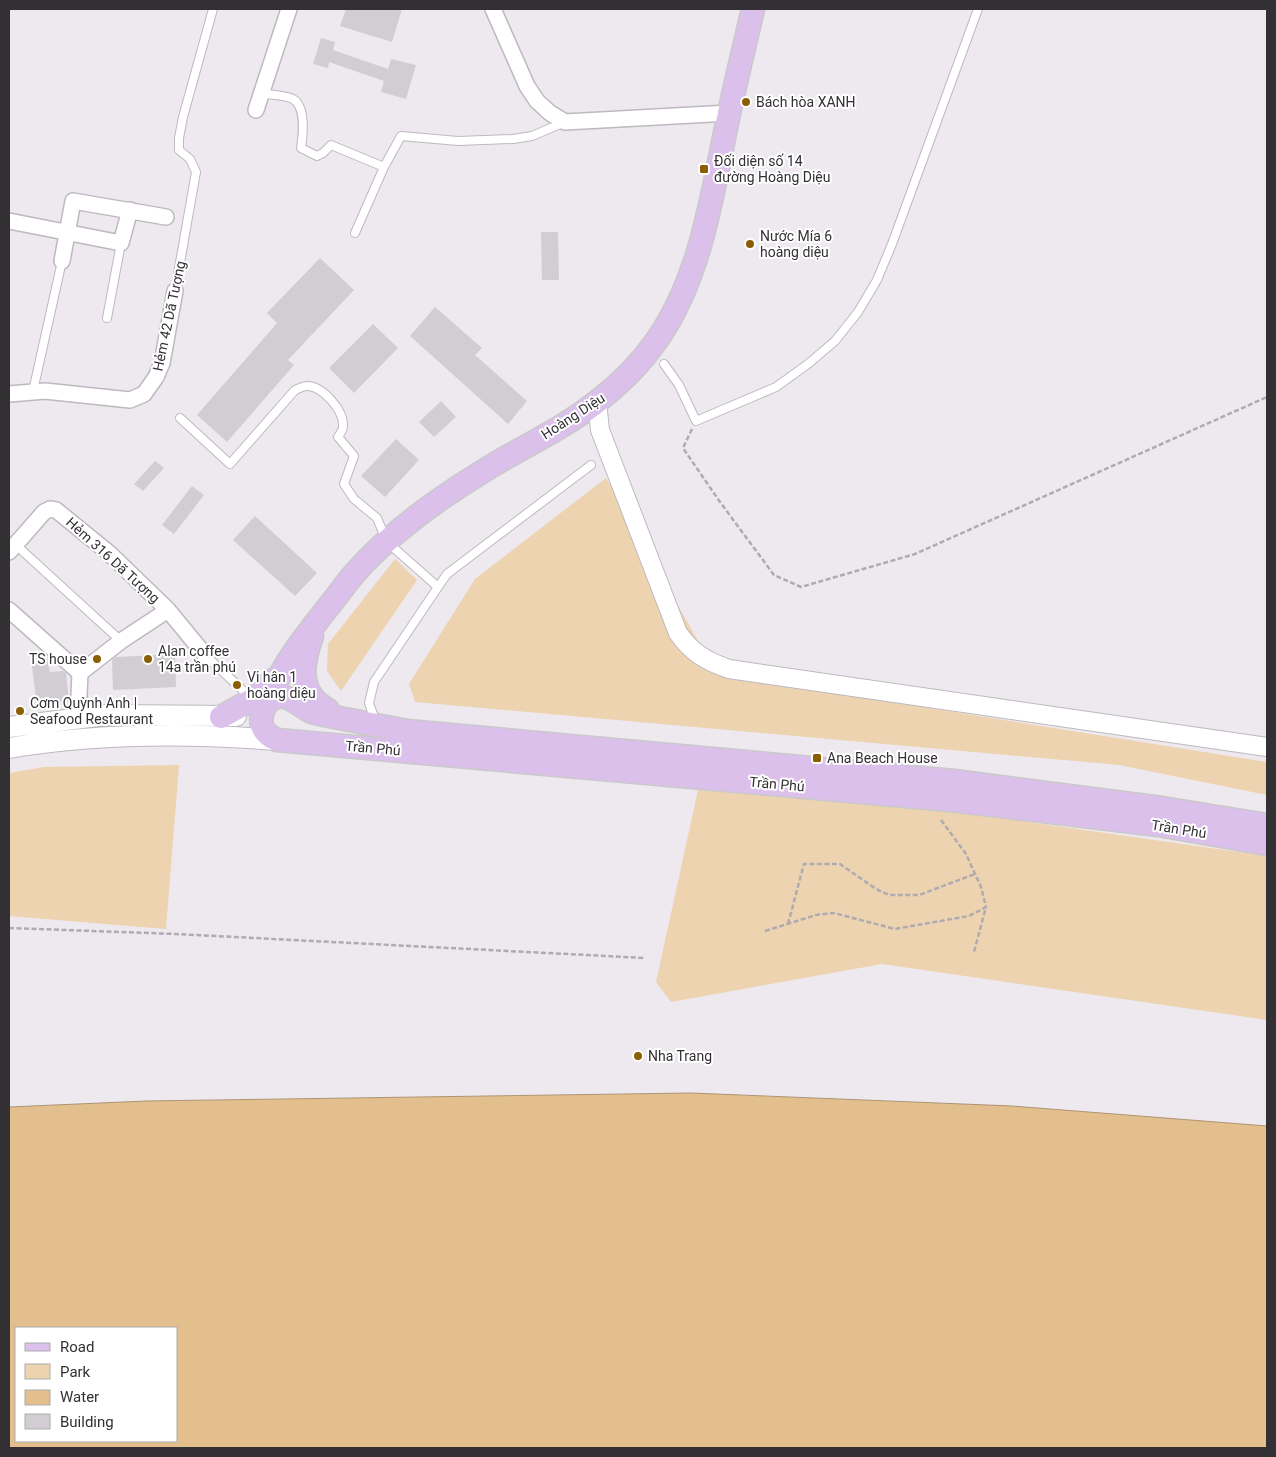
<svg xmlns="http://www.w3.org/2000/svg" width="1276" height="1457" viewBox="0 0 1276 1457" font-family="Roboto,sans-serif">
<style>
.green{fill:#edd3b0}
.water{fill:#e3bf8e;stroke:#ae9473;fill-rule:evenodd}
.building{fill:#d1cdd3}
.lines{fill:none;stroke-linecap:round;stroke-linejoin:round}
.service-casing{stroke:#bdb9bf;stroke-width:10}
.minor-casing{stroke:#bdb9bf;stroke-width:18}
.tertiary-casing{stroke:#bdb9bf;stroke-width:20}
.secondary-casing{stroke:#bdb9bf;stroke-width:22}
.primary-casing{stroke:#cac9ca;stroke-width:25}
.path{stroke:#afabb0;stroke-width:2.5;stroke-dasharray:5 2.5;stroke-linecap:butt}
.service{stroke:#fff;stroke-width:8}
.minor{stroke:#fff;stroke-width:15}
.tertiary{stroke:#fff;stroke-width:18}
.secondary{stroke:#fff;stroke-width:20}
.primary{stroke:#dbc0eb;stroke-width:22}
.poi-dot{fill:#8c5e04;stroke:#fff;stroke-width:2}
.labels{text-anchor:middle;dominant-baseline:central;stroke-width:4;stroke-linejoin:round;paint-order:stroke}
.poi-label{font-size:14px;fill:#323033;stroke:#fff;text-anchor:start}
.street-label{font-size:14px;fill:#323033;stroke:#fff}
</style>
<rect width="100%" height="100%" fill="#ede9ef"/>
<!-- green -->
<path class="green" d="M606,478L715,671L847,695L1267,762V795L1119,765L415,702L409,684L475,579Z
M395,559L417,580L341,691L327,671L328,644Z
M179,765L166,929L9,916V773L44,767Z
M698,790L923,807L1267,856V1020L882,964L671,1002L656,982Z"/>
<!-- water -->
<path class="water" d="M691,1093L1012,1106L1267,1126V1448H9V1107L146,1101ZM16,1328H176V1441H16Z"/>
<!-- building -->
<path class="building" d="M346,9H402L392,42L340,26Z
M321,38L335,42L333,50L388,69L391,59L416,65L406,99L381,92L384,81L329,62L328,68L313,64Z
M541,232H558L559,280H542Z
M320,258L354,290L288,360L294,365L227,442L197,415L277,323L267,313Z
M435,307L482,348L475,355L527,401L508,424L410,336Z
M373,324L398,348L354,393L329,368Z
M441,401L456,417L434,437L419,422Z
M396,439L419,460L385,497L361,476Z
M155,461L164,468L143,491L134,484Z
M192,486L204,495L174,534L162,525Z
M255,516L317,573L295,596L233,540Z
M175,654L176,687L113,690L112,660L116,657Z
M47,657L50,672L63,671L66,673L69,702L37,706L31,659Z"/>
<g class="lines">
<!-- service casing -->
<g class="service-casing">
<path id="service" d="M261,93C269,95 287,95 293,99C306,107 303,135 301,148L317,156L323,153L331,145L384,167
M355,233L384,167L401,136L458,141L513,139L532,136L565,122
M175,291L196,172L190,159L179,150V138L183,117L213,9
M107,318L121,243
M664,364L679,385L696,421L776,387L808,364L835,341L858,312L877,280L892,244L978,9
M33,391L62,261
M180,418L230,464L295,390C298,389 303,386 307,386C323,386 344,411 343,426C343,430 340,434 338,437L354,456L344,484L354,499L377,518L387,542L438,587L374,682L369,703L375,720
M16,545L121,641
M438,587L447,574L591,465
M205,655L251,698"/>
</g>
<!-- minor casing -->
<g class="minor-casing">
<path id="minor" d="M493,9L527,86L537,101L550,113L565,122L729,113
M256,110L289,9
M9,221L121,243L130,210
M62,261L73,201L166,217
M9,394L45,391L130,400L144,394L156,377L162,363L175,291
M9,552L44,512L50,509L56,510L109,553L168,610L205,655
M9,610L80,673
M78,718L80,673L121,641L168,610"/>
</g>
<!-- tertiary casing -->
<g class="tertiary-casing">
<path id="tertiary" d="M597,402L600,430L678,633C692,653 706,661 729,669L1267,747"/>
</g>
<!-- secondary casing -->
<g class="secondary-casing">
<path id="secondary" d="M9,727L106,715L236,716
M9,748C98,733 187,733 277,740"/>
</g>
<!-- primary casing -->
<g class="primary-casing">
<path id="primary" d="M753,9C744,48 734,88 726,128C711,201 700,278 657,340C641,363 620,384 598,401C563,429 520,448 482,472C436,500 390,533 354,574C344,586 335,599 325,611C305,637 287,659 273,689C264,708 250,728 277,740L950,800L1158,825L1267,844
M312,636C302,664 297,693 328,710
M265,705C284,686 295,704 312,712C316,713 320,714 324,715L407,731L954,781L1162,808L1267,825
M221,717L252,700L273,680"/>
</g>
<!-- path -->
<path class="path" d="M692,429L683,448L720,502L774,575L801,587L915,554L1267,397
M941,820L966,854L981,887L986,907
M788,924L804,864H840L876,889L889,895H919L975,874
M9,928L176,934L645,958
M765,931L816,915L834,913L895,929L969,916L986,907L974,952"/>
<!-- service -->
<use href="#service" class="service"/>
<!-- minor -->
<use href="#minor" class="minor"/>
<!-- tertiary -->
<use href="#tertiary" class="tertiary"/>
<!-- secondary -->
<use href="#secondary" class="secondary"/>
<!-- primary -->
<use href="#primary" class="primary"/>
</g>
<!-- markers -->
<g class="poi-dot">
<circle cx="746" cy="102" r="5"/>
<rect x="699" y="164" width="10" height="10" rx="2.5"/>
<circle cx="750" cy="244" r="5"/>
<circle cx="97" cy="659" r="5"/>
<circle cx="148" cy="659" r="5"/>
<circle cx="237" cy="685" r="5"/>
<circle cx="20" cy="711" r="5"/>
<rect x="812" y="753" width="10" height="10" rx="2.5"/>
<circle cx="638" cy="1056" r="5"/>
</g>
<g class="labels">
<!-- poi labels -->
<g class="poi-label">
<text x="756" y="102">Bách hòa XANH</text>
<text x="714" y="161">Đối diện số 14<tspan x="714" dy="16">đường Hoàng Diệu</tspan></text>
<text x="760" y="236">Nước Mía 6<tspan x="760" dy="16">hoàng diệu</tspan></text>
<text x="158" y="651">Alan coffee<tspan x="158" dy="16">14a trần phú</tspan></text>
<text x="87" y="659" text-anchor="end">TS house</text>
<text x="247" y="677">Vi hân 1<tspan x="247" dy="16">hoàng diệu</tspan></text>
<text x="30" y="703">Cơm Quỳnh Anh |<tspan x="30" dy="16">Seafood Restaurant</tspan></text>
<text x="827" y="758">Ana Beach House</text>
<text x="648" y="1056">Nha Trang</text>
</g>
<!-- street labels -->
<g class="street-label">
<text transform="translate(169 316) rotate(-78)">Hẻm 42 Dã Tượng</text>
<text transform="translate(573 416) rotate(-33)">Hoàng Diệu</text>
<text transform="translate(113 560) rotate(42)">Hẻm 316 Dã Tượng</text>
<text transform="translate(373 748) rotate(5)">Trần Phú</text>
<text transform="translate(777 784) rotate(5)">Trần Phú</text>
<text transform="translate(1179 829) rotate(9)">Trần Phú</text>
</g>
</g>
<!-- border -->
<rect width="1276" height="1457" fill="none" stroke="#323033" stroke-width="20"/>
<!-- legend -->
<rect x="15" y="1327" width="162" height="115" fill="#ffffff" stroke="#adacad"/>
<rect x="25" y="1343" width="25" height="8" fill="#dbc0eb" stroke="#adacad"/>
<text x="60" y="1352" font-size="15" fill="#323033">Road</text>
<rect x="25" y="1364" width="25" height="15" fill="#edd3b0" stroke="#adacad"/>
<text x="60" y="1377" font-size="15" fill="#323033">Park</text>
<rect x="25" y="1390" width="25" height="15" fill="#e3bf8e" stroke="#adacad"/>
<text x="60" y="1402" font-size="15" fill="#323033">Water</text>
<rect x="25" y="1414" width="25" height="15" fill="#d1cdd3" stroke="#adacad"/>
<text x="60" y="1427" font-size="15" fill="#323033">Building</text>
</svg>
